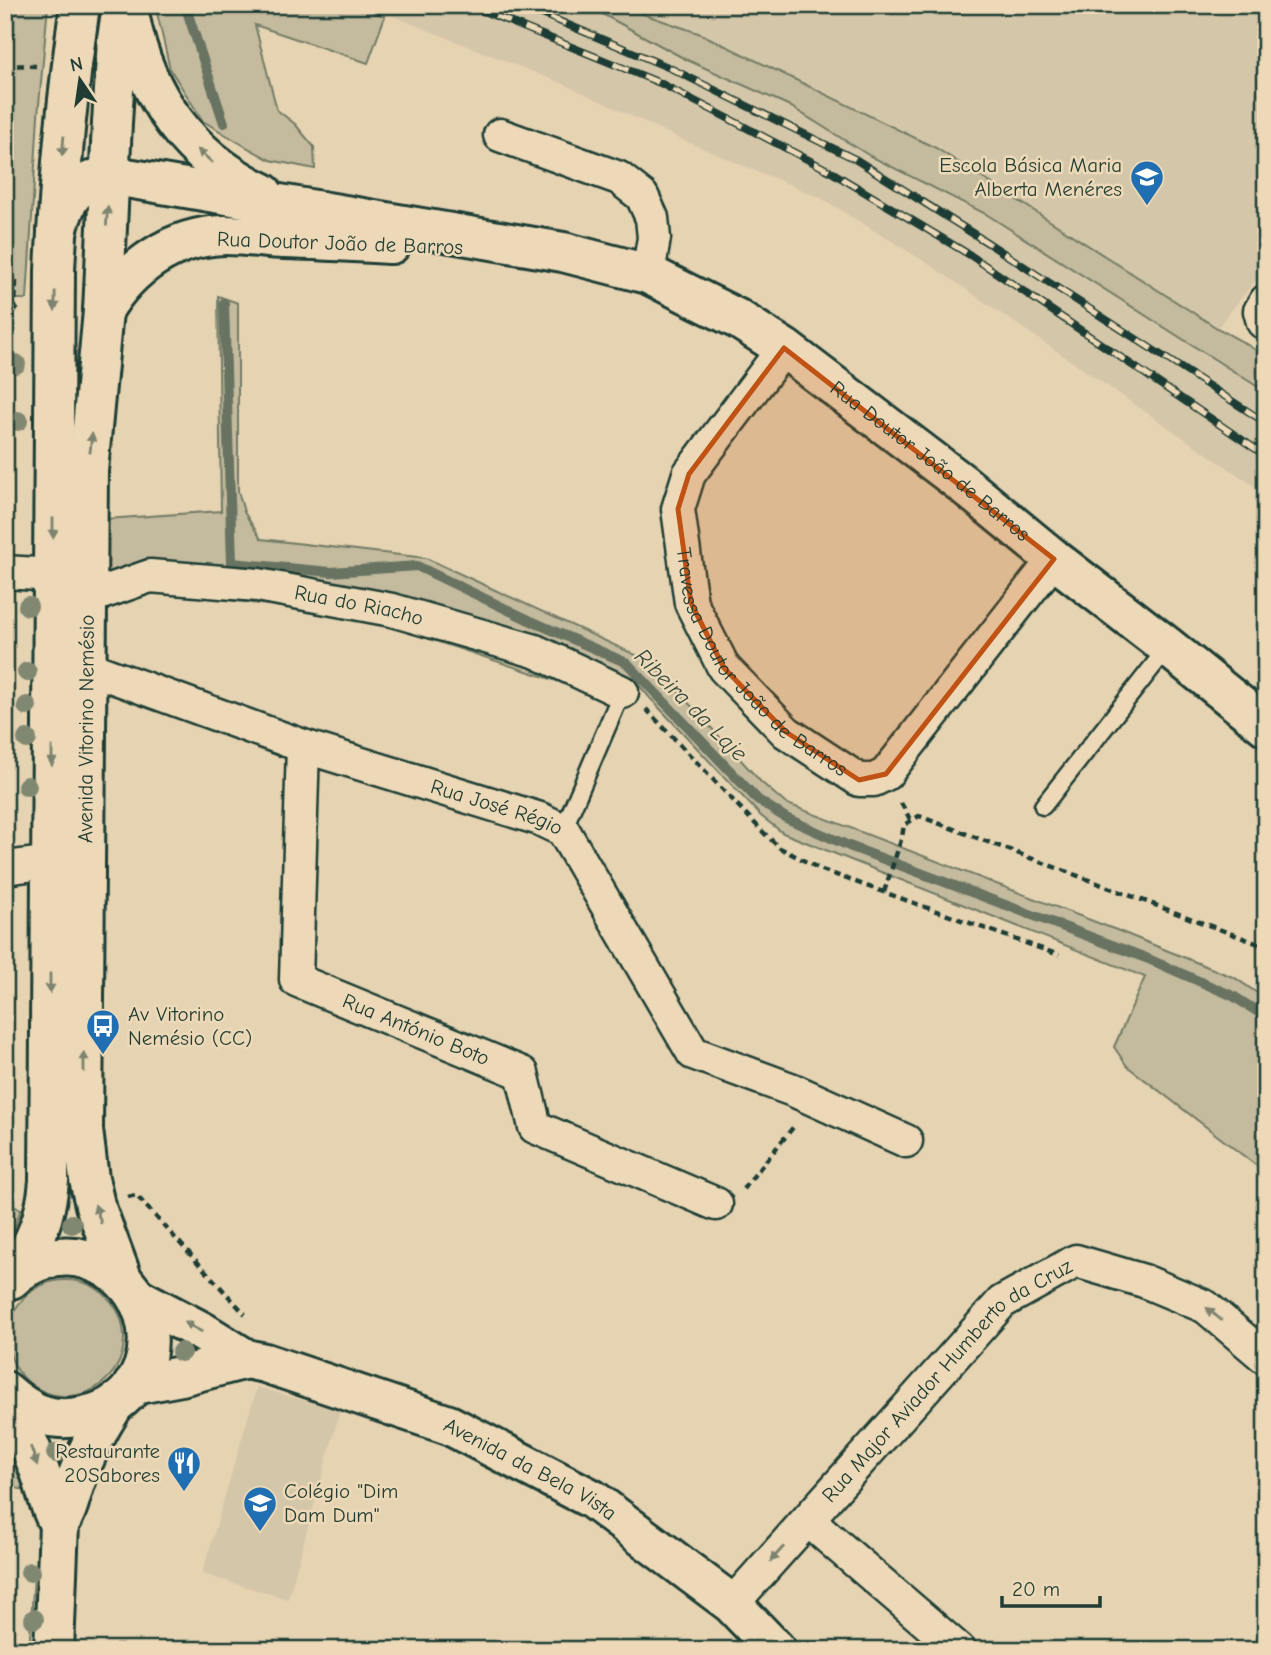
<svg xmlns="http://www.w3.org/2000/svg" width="1271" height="1655" viewBox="0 0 1271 1655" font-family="'Comic Neue',sans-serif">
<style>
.built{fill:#d4c6a8}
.green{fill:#c4ba9d;stroke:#727c68;stroke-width:2}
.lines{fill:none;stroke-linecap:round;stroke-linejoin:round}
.stream{stroke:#677362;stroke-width:10}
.service-casing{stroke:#1f3d34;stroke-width:21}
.minor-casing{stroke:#1f3d34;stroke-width:37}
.tertiary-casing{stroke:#1f3d34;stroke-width:44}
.path{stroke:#1f3d34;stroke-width:4.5;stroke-dasharray:7 5;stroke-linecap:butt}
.service{stroke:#edd9b7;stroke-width:16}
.minor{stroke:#edd9b7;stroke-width:32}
.tertiary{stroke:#edd9b7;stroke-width:38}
.rail-casing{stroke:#1f3d34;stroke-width:8}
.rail{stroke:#edd9b7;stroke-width:5;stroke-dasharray:16;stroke-linecap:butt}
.tree{fill:#818872}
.oneway{fill:#7c836f}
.marked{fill:#c05314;fill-opacity:0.2;stroke:#c05314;stroke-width:5;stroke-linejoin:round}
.labels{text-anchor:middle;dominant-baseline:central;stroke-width:5;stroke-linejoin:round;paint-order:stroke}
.poi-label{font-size:21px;fill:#1f3d34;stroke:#edd9b7;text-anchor:end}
.street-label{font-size:21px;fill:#1f3d34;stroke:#edd9b7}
.water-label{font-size:23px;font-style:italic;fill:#314a3f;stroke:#edd9b7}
</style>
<rect width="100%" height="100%" fill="#e5d3b2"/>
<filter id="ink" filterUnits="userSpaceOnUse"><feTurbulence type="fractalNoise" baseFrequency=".0143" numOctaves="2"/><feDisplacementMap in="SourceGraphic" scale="14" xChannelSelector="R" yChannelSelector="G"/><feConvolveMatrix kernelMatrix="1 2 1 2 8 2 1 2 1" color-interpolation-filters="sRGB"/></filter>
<g filter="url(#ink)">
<!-- built -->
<path class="built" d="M365,5H587L788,105L986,214L1266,392V494L929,264L821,198L683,140L566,85Z
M617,5H1266V267L1217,328L936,148L701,34Z
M257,1387L340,1411L288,1599L202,1574Z"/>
<!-- green -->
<path class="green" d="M5,5H48L38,116L27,299H6L8,264L5,167Z
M157,5H354L385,16L368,63L255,25L277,110L295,124L314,147L315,169L270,160L248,148L203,121L170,69L157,13Z
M586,5H617L701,34L936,148L1217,328L1243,342L1266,357V392L986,214L870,156L788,105L685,59Z
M218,296L238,303V491L244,512L261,539L426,558L651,662L761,782L785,803L1119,931L1235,978L1266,999V1173L1127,1066L1114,1047L1145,977L783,833L761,816L650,698L633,678L610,667L599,695L366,618L99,583L106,519L221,511Z
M5,1204L21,1209L12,1234L5,1245Z
M8 1338a58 58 0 1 1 116 0a58 58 0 1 1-116 0Z
M5,1430L30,1491L5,1486Z
M28,1568L34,1569L38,1574L33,1650H29L34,1576L22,1575L24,1570Z"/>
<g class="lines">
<!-- stream -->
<path class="stream" d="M185,5L224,123
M224,303L232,563L331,572L417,566L529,620L627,663L758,800L786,818L849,846L1146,958L1233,996L1266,1017"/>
<!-- service casing -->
<g class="service-casing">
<path id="service" d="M1043,806L1168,647
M563,830L622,692"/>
</g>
<!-- minor casing -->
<g class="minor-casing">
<g id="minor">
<path d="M500,135L619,178L642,196L652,218L654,238L648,274"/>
<path d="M1263,322L1260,311L1266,301"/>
<path id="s1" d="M784,348L689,474L678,509L691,603L724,668L786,732L859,780H874L886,774L1054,559"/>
<path d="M5,572L53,575"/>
<path id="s2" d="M87,598L150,576L258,585L392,610L535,651L622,692"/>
<path id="s3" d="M86,667L303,746L540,819L563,830L693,1053L793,1090L906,1141"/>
<path id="s4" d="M303,746L296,980L522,1073L535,1127L716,1204"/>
<path d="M5,868L51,862"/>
<path d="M808,1520L959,1650"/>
<path id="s5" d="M732,1604L1002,1302L1076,1261L1144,1281L1206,1307L1266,1358"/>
</g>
</g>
<!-- tertiary casing -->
<g class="tertiary-casing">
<g id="tertiary">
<path d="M130,18C145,96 190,159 263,193"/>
<path id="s6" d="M57,232C66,198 73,184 109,175L563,252L648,274L738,319L784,348L963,484L1054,559L1168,647L1266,726"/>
<path d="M103,311C129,267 173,236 225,235C245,235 265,238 284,239C320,240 355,242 391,244"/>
<path d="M16,1273C35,1242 46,1218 49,1181L55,271C59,182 67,94 80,5"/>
<path id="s7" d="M122,1278L95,1205L89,1179L83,1130L88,471L103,311L112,123L117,40L122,5"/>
<path id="s8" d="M138,1298L201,1331L246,1359L265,1363L449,1425L592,1499L732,1604L776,1650"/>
<path d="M133,1385L181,1376L246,1359"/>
<path d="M5,1391C30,1413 50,1423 83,1416C168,1401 170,1284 85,1259C60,1252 29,1261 11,1279"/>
<path d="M5,1394C19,1419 30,1445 40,1472C47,1492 48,1505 59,1524"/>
<path d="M54,1650L59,1524C68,1511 70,1498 75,1483C85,1454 99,1428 115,1403"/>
</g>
</g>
<!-- path -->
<path class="path" d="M5,65L36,66
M16,281L15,308L20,312
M646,709L765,834L780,848L822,870L1059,955
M901,803L911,821
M884,892L902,837L904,825L919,816L1256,943L1266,948
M743,1189L795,1125
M128,1197L136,1195L245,1314"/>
<!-- service -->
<use href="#service" class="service"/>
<!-- minor -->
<use href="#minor" class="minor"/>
<!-- tertiary -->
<use href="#tertiary" class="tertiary"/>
<!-- rail casing -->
<g class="rail-casing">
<path id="rail" d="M465,5L481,10L660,83L828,170L970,255L1266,456
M521,5L670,68L855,159L988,243L1266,423"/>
</g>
<!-- rail -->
<use href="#rail" class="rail"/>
</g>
<!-- trees -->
<g class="tree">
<circle cx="16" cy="364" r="10"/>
<circle cx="18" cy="421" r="10"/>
<circle cx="28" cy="606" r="10"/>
<circle cx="27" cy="672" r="10"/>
<circle cx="27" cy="706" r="10"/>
<circle cx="27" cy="739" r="10"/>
<circle cx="27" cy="786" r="10"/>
<circle cx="72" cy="1224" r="10"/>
<circle cx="181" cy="1352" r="10"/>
<circle cx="56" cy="1453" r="10"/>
<circle cx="30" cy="1572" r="10"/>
<circle cx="34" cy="1619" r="10"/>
</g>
<!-- one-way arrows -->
<defs><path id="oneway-solid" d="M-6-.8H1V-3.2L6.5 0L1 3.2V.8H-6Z" transform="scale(1.75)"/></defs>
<g class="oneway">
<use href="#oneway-solid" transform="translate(63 146) rotate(95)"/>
<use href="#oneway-solid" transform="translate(205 156) rotate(-138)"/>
<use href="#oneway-solid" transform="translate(107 216) rotate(-87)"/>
<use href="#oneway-solid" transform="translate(55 301) rotate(91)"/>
<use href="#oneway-solid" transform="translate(91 443) rotate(-84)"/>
<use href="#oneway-solid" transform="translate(53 528) rotate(90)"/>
<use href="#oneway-solid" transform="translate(52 756) rotate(90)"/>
<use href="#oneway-solid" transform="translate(50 983) rotate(90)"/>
<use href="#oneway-solid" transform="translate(84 1062) rotate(-90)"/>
<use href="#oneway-solid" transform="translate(98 1214) rotate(-108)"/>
<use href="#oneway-solid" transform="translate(1214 1314) rotate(-140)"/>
<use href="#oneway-solid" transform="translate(193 1327) rotate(-152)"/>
<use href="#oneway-solid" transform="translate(34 1456) rotate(70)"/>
<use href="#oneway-solid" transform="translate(777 1554) rotate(132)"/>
</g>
</g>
<!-- marked area -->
<path class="marked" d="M784,348L1054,559L886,774L859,780L786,732L724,668L691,603L678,509L689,474Z"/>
<!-- icons -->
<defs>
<g id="school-pin" transform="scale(1.75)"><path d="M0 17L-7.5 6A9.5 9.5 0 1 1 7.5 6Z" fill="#1f6fb2" stroke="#edd9b7"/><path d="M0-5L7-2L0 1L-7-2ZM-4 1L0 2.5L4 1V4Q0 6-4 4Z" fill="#fff"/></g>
<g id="bus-pin" transform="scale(1.75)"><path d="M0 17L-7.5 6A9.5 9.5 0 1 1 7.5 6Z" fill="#1f6fb2" stroke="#edd9b7"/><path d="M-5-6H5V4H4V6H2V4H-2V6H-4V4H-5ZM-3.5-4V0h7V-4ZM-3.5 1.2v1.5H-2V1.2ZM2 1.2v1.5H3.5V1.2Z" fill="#fff"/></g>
<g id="restaurant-pin" transform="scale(1.75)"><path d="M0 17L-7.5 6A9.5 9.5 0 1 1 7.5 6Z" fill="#1f6fb2" stroke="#edd9b7"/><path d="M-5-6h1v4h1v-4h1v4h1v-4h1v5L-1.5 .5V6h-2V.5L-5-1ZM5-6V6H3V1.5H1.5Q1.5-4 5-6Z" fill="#fff"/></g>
</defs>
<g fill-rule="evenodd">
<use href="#school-pin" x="1147" y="177"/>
<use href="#bus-pin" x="103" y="1026"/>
<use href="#restaurant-pin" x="184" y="1463"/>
<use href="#school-pin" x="260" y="1503"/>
</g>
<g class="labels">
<!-- poi labels -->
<g class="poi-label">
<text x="1122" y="165">Escola Básica Maria<tspan x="1122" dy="24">Alberta Menéres</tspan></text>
<text x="128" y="1014" text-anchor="start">Av Vitorino<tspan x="128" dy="24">Nemésio (CC)</tspan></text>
<text x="160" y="1451">Restaurante<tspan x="160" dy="24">20Sabores</tspan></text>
<text x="284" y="1491" text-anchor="start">Colégio "Dim<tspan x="284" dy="24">Dam Dum"</tspan></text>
</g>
<!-- street labels -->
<g class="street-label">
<text transform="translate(340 243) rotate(2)">Rua Doutor João de Barros</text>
<text stroke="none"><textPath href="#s6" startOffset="971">Rua Doutor João de Barros</textPath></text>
<text stroke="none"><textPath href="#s2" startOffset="278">Rua do Riacho</textPath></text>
<text stroke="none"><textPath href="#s1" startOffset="378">Travessa Doutor João de Barros</textPath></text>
<text stroke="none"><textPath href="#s7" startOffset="555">Avenida Vitorino Nemésio</textPath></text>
<text stroke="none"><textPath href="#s3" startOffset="434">Rua José Régio</textPath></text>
<text stroke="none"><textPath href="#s4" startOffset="364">Rua António Boto</textPath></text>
<text stroke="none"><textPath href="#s5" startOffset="312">Rua Major Aviador Humberto da Cruz</textPath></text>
<text stroke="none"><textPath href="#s8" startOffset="430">Avenida da Bela Vista</textPath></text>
</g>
<!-- water labels -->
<g class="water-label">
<text transform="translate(691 705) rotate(45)">Ribeira da Laje</text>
</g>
</g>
<!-- margin -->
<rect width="1271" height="1655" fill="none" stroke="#edd9b7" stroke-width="28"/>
<rect x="14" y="14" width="1243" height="1627" fill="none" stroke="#1f3d34" stroke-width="2.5" filter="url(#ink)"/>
<!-- north arrow -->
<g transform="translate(80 80) rotate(347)" stroke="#edd9b7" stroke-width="5" paint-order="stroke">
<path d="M0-5L12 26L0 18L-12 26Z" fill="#1f3d34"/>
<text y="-10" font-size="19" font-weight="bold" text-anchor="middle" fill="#1f3d34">N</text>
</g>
<!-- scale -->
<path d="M1002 1596v10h98v-10" fill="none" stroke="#1f3d34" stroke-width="3.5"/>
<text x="1012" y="1596" font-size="21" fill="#1f3d34" stroke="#edd9b7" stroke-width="5" paint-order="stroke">20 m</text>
</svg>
